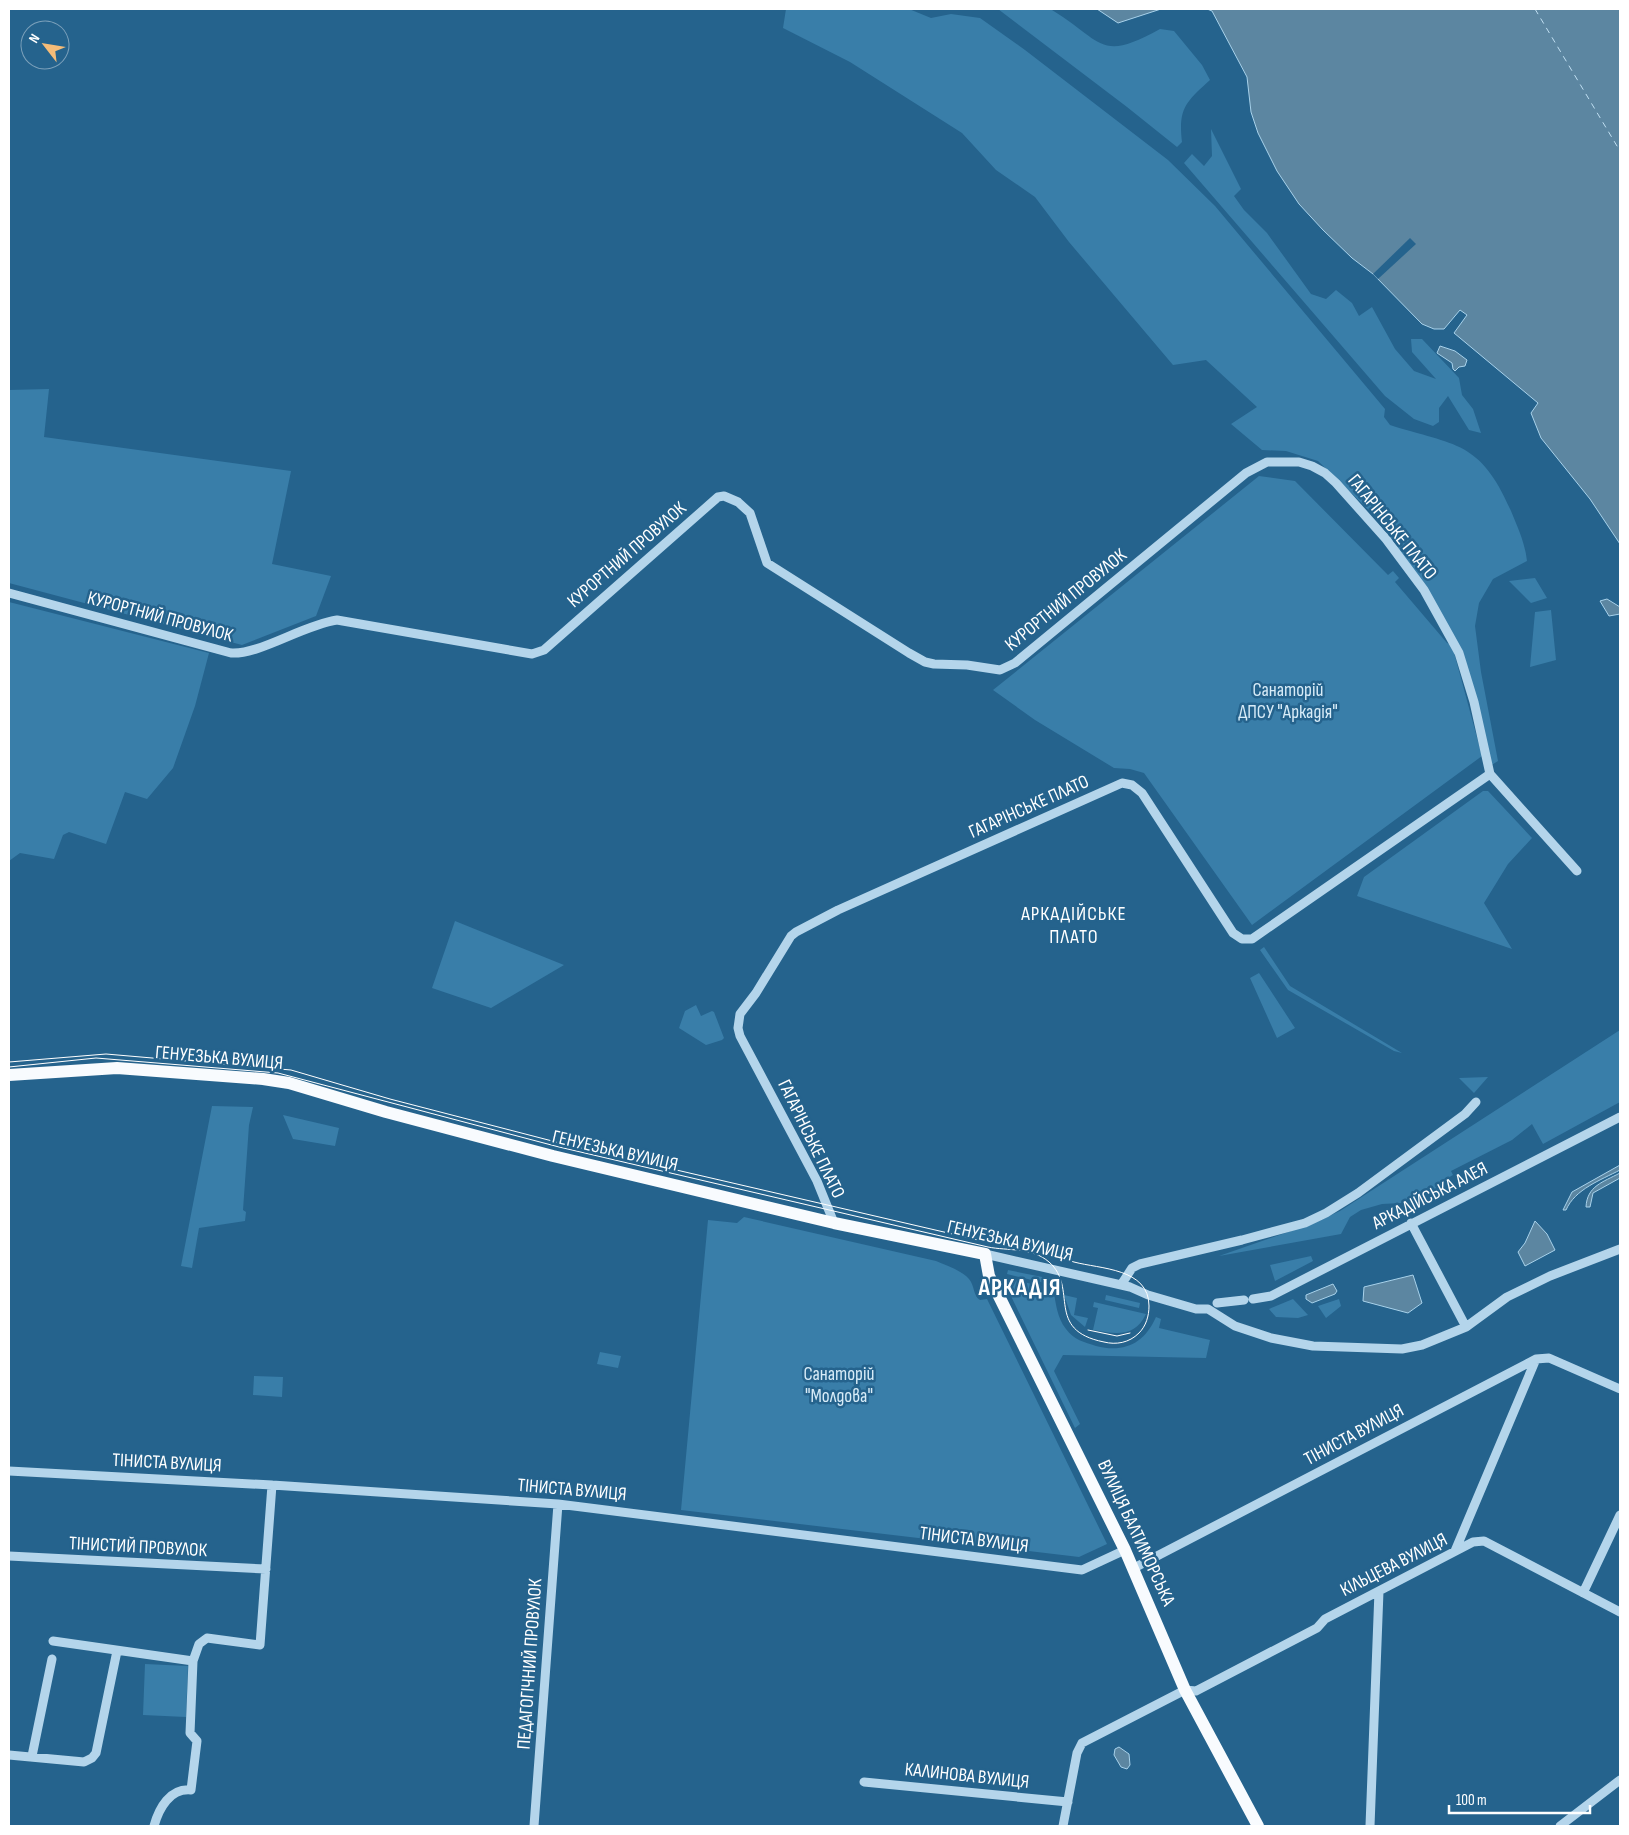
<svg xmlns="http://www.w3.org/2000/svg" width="1629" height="1835" viewBox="0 0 1629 1835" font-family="'Sofia Sans Condensed',sans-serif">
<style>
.green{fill:#397ea9}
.water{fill:#5c86a1;stroke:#a8d2eb}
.pier{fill:#25638d}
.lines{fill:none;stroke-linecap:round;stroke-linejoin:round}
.ferry{stroke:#c0dff2;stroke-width:1;stroke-dasharray:6 5;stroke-linecap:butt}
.minor{stroke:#b4d5eb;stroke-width:9}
.major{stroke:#f8fbfe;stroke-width:12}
.tram{stroke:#fff;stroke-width:1}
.labels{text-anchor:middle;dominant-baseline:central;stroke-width:5;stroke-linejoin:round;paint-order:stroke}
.street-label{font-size:19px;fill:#fff;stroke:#25638d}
.park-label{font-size:19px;fill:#d8ecf8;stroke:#25638d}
.neighbourhood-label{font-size:20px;letter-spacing:1px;fill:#fff;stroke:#25638d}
.district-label{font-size:24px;font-weight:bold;letter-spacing:1px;fill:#fff;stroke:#25638d}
</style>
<rect width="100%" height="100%" fill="#25638d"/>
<!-- green -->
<path class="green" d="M786,9H909L931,18L951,14L980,18L1025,50L1168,160L1215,206L1385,409L1384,417L1390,425C1456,446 1480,440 1511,511C1518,528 1525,543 1527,561L1493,579L1479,603L1475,626L1481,672L1498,761L1490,766L1463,652L1408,563L1378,519L1318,461L1286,451L1262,450L1231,424L1257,407L1206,360L1173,365L1069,242L1035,197L996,170L962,133L850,62L783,28Z
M998,9C1009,9 1044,5 1052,10C1103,41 1099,63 1160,29L1174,31L1202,65L1210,80C1186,102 1178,108 1182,142L1177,147L1127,107Z
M1211,129L1241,189L1234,196L1244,210L1267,233L1311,294L1326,299L1336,290L1352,303L1359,316L1372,307L1395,349L1414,371L1436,379L1412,352L1411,339H1422L1459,378L1462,395L1473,409L1481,433L1469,430L1448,396L1439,408V422L1433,426L1414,419L1385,396L1184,163L1192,154L1204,166L1212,156Z
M49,389L44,437L291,471L272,564L331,576L316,616L242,645L9,583V390Z
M1259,476L1295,481L1388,575L1393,571L1399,578L1395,582L1447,643L1452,645L1482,756L1252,925L1144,773L1130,769L1114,768L1035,720L993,690Z
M1535,578L1547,598L1531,603L1509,581Z
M9,602L209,653L195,706L173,768L147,799L125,792L106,844L69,832L63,835L54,859L20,853L9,861Z
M1551,610L1556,660L1530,667L1535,612Z
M1483,791H1488L1532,838L1508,864L1484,903L1512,949L1357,896L1364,877Z
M455,921L564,965L491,1008L432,988Z
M1264,947L1290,986L1402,1053L1394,1051L1288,990L1260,950Z
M1259,973L1295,1028L1277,1038L1250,978Z
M696,1005L701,1016L712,1011L714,1012L724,1038L722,1040L706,1045L679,1028L685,1011Z
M1620,1030V1102L1543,1144L1532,1124L1512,1140L1451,1171L1453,1175L1435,1185L1438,1191L1433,1194L1430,1188L1401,1203L1382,1204L1361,1210L1350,1217L1341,1234L1219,1256L1314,1223L1340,1211Z
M1488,1077L1474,1093L1459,1078Z
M212,1106L253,1107L249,1125L243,1210L246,1212L245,1221L199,1228L192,1268L181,1266Z
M283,1115L339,1128L335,1146L293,1139Z
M744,1217L936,1261C947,1266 961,1270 969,1279C975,1286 973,1296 980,1300L987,1299L1107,1544L1079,1557L681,1510L708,1220L737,1223Z
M1311,1256L1313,1261L1275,1281L1270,1265Z
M1008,1270L1057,1280V1286L1007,1274Z
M1006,1278L1053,1289C1056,1303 1057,1318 1066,1329C1074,1340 1084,1342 1096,1346C1124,1353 1144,1344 1156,1317L1161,1319L1159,1328L1210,1340L1206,1358L1063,1355L1054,1371L1080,1424L1075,1428L1008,1290Z
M1064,1295L1077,1298L1074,1315L1088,1318L1085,1327L1071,1315Z
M1106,1295L1140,1303L1139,1308L1105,1300Z
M1293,1299L1308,1315L1298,1318L1276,1317L1269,1309Z
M1339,1299L1341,1306L1326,1318L1318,1306Z
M1094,1302L1146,1314C1135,1338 1115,1334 1093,1330L1098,1308L1093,1307Z
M600,1352L621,1356L618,1368L597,1364Z
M254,1376L283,1377L282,1397L253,1395Z
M145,1664L188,1666L186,1717L143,1715Z"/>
<!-- water -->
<path class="water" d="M1097,9H1161L1118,23Z
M1207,9H1620V544L1590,499L1541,438L1531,413L1538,403L1454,333L1467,315L1460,310L1444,329H1434L1422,324L1373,274L1352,258L1323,230L1299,204L1277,171L1258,133L1251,112L1247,77L1212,11Z
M1440,346L1455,351L1467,360L1465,366L1459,367L1455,371L1453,369L1452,363L1437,353Z
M1607,599L1620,607V614L1609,616L1600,601Z
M1620,1165V1170C1601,1180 1575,1189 1566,1210H1563L1572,1192Z
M1620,1173V1178L1593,1193L1590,1207H1586C1587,1186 1603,1182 1620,1173Z
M1535,1221L1547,1234L1555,1250L1525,1266L1518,1252L1525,1243Z
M1413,1275L1422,1303L1408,1313L1363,1301L1364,1287Z
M1333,1284L1337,1291L1335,1294L1312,1303L1306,1299V1295Z
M1119,1747L1129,1754L1130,1765L1127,1769L1121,1767L1114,1755L1115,1749Z"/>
<!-- pier -->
<path class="pier" d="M1410,238L1416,244L1378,279L1373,274Z"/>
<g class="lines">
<!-- ferry -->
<path class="ferry" d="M1535,9L1620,151"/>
<!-- minor -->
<path class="minor" d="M9,593L231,653C259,655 303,625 337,620L532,654L544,650L718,497L724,496L738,502L750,513L767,563L909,653L925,662L934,664L967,665L1000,670L1015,663L1246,473L1267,462H1299L1312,466L1325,473L1336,483L1386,539L1424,590L1459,653L1474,702L1490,774L1577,871
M834,1223L817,1181L740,1036L738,1028L740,1014L756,993L791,936L796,932L838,910L1122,783L1132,785L1142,793L1233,933L1242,939H1252L1490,774
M1411,1223L1466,1327
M985,1254L1130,1287L1148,1295L1196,1309H1208L1235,1326L1271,1338L1313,1346L1402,1349L1422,1345L1466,1327L1507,1297L1550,1276L1620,1249
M1121,1285L1132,1268L1140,1264L1242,1240L1305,1223L1326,1213L1358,1193L1465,1114L1476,1102
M1253,1299L1271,1296L1620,1117
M1217,1303L1244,1300
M9,1471L272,1485L558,1504L1082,1570L1125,1550
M1455,1551L1536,1359
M9,1556L266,1569
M1134,1568L1536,1359L1549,1358L1620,1389
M1583,1593L1620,1515
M53,1641L193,1661
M9,1755L84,1762L92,1758L96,1753L117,1651
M32,1756L52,1659
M864,1782L1068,1802
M154,1826C159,1808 170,1788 191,1790L197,1741L190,1733L193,1661L199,1644L207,1638L260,1645L272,1485
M534,1826L558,1504
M1063,1826L1077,1753L1082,1743L1185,1690L1196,1691L1317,1628L1325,1619L1473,1542L1484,1541L1620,1612
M1370,1826L1379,1591
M1560,1826L1620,1780"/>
<!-- major -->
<path class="major" d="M9,1075L117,1068L263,1079L289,1083L386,1112L553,1156L834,1223L985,1254L989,1276L1125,1550L1185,1690L1258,1826"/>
<!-- tram -->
<path class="tram" d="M9,1062L106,1054L291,1070L390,1099L560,1143L987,1242C1007,1245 1027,1245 1046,1251C1056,1255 1065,1260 1074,1262C1100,1269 1149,1268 1149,1306C1149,1316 1146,1326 1139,1333C1129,1343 1116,1345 1104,1342C1044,1330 1079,1288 1049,1262C1032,1247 1008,1251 988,1247L559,1147L278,1073L96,1058L9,1067
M1088,1330L1117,1336L1130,1333"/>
</g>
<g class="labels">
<!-- street labels -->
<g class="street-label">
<text transform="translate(1392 527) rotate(51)">ГАГАРІНСЬКЕ ПЛАТО</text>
<text transform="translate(627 555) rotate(-41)">КУРОРТНИЙ ПРОВУЛОК</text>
<text transform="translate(1066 600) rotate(-39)">КУРОРТНИЙ ПРОВУЛОК</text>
<text transform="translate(160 617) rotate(15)">КУРОРТНИЙ ПРОВУЛОК</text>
<text transform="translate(1029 807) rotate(-24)">ГАГАРІНСЬКЕ ПЛАТО</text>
<text transform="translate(219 1058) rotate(5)">ГЕНУЕЗЬКА ВУЛИЦЯ</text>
<text transform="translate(811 1139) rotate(64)">ГАГАРІНСЬКЕ ПЛАТО</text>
<text transform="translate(615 1151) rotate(13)">ГЕНУЕЗЬКА ВУЛИЦЯ</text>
<text transform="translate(1430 1196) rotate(-27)">АРКАДІЙСЬКА АЛЕЯ</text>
<text transform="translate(1010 1241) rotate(13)">ГЕНУЕЗЬКА ВУЛИЦЯ</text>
<text transform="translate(1354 1435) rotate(-28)">ТІНИСТА ВУЛИЦЯ</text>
<text transform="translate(167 1463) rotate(3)">ТІНИСТА ВУЛИЦЯ</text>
<text transform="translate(572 1490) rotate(5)">ТІНИСТА ВУЛИЦЯ</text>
<text transform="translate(1136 1533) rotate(65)">ВУЛИЦЯ БАЛТИМОРСЬКА</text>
<text transform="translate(974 1540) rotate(7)">ТІНИСТА ВУЛИЦЯ</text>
<text transform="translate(138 1547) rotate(3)">ТІНИСТИЙ ПРОВУЛОК</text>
<text transform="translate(1394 1565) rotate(-27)">КІЛЬЦЕВА ВУЛИЦЯ</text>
<text transform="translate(530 1664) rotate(-86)">ПЕДАГОГІЧНИЙ ПРОВУЛОК</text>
<text transform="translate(967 1776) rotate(6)">КАЛИНОВА ВУЛИЦЯ</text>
</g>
<!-- park labels -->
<g class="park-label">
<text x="1288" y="690">Санаторій<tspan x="1288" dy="22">ДПСУ "Аркадія"</tspan></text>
<text x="839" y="1374">Санаторій<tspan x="839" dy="22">"Молдова"</tspan></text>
</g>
<!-- neighbourhood labels -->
<g class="neighbourhood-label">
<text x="1074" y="914">АРКАДІЙСЬКЕ<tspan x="1074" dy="23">ПЛАТО</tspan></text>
</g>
<!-- district labels -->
<g class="district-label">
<text x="1020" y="1287">АРКАДІЯ</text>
</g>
</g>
<!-- border -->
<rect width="1629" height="1835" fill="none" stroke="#ffffff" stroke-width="20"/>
<!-- north arrow -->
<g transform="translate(45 45) rotate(301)"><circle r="24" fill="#25638d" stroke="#7ca1bb"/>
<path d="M0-4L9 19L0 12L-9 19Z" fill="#f5bc78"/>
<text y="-8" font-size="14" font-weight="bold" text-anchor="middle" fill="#ffffff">N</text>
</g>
<!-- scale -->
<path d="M1449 1805v8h141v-8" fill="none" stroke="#ffffff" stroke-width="2.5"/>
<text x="1456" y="1805" font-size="15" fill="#ffffff" stroke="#25638d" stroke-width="4" paint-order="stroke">100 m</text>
</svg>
